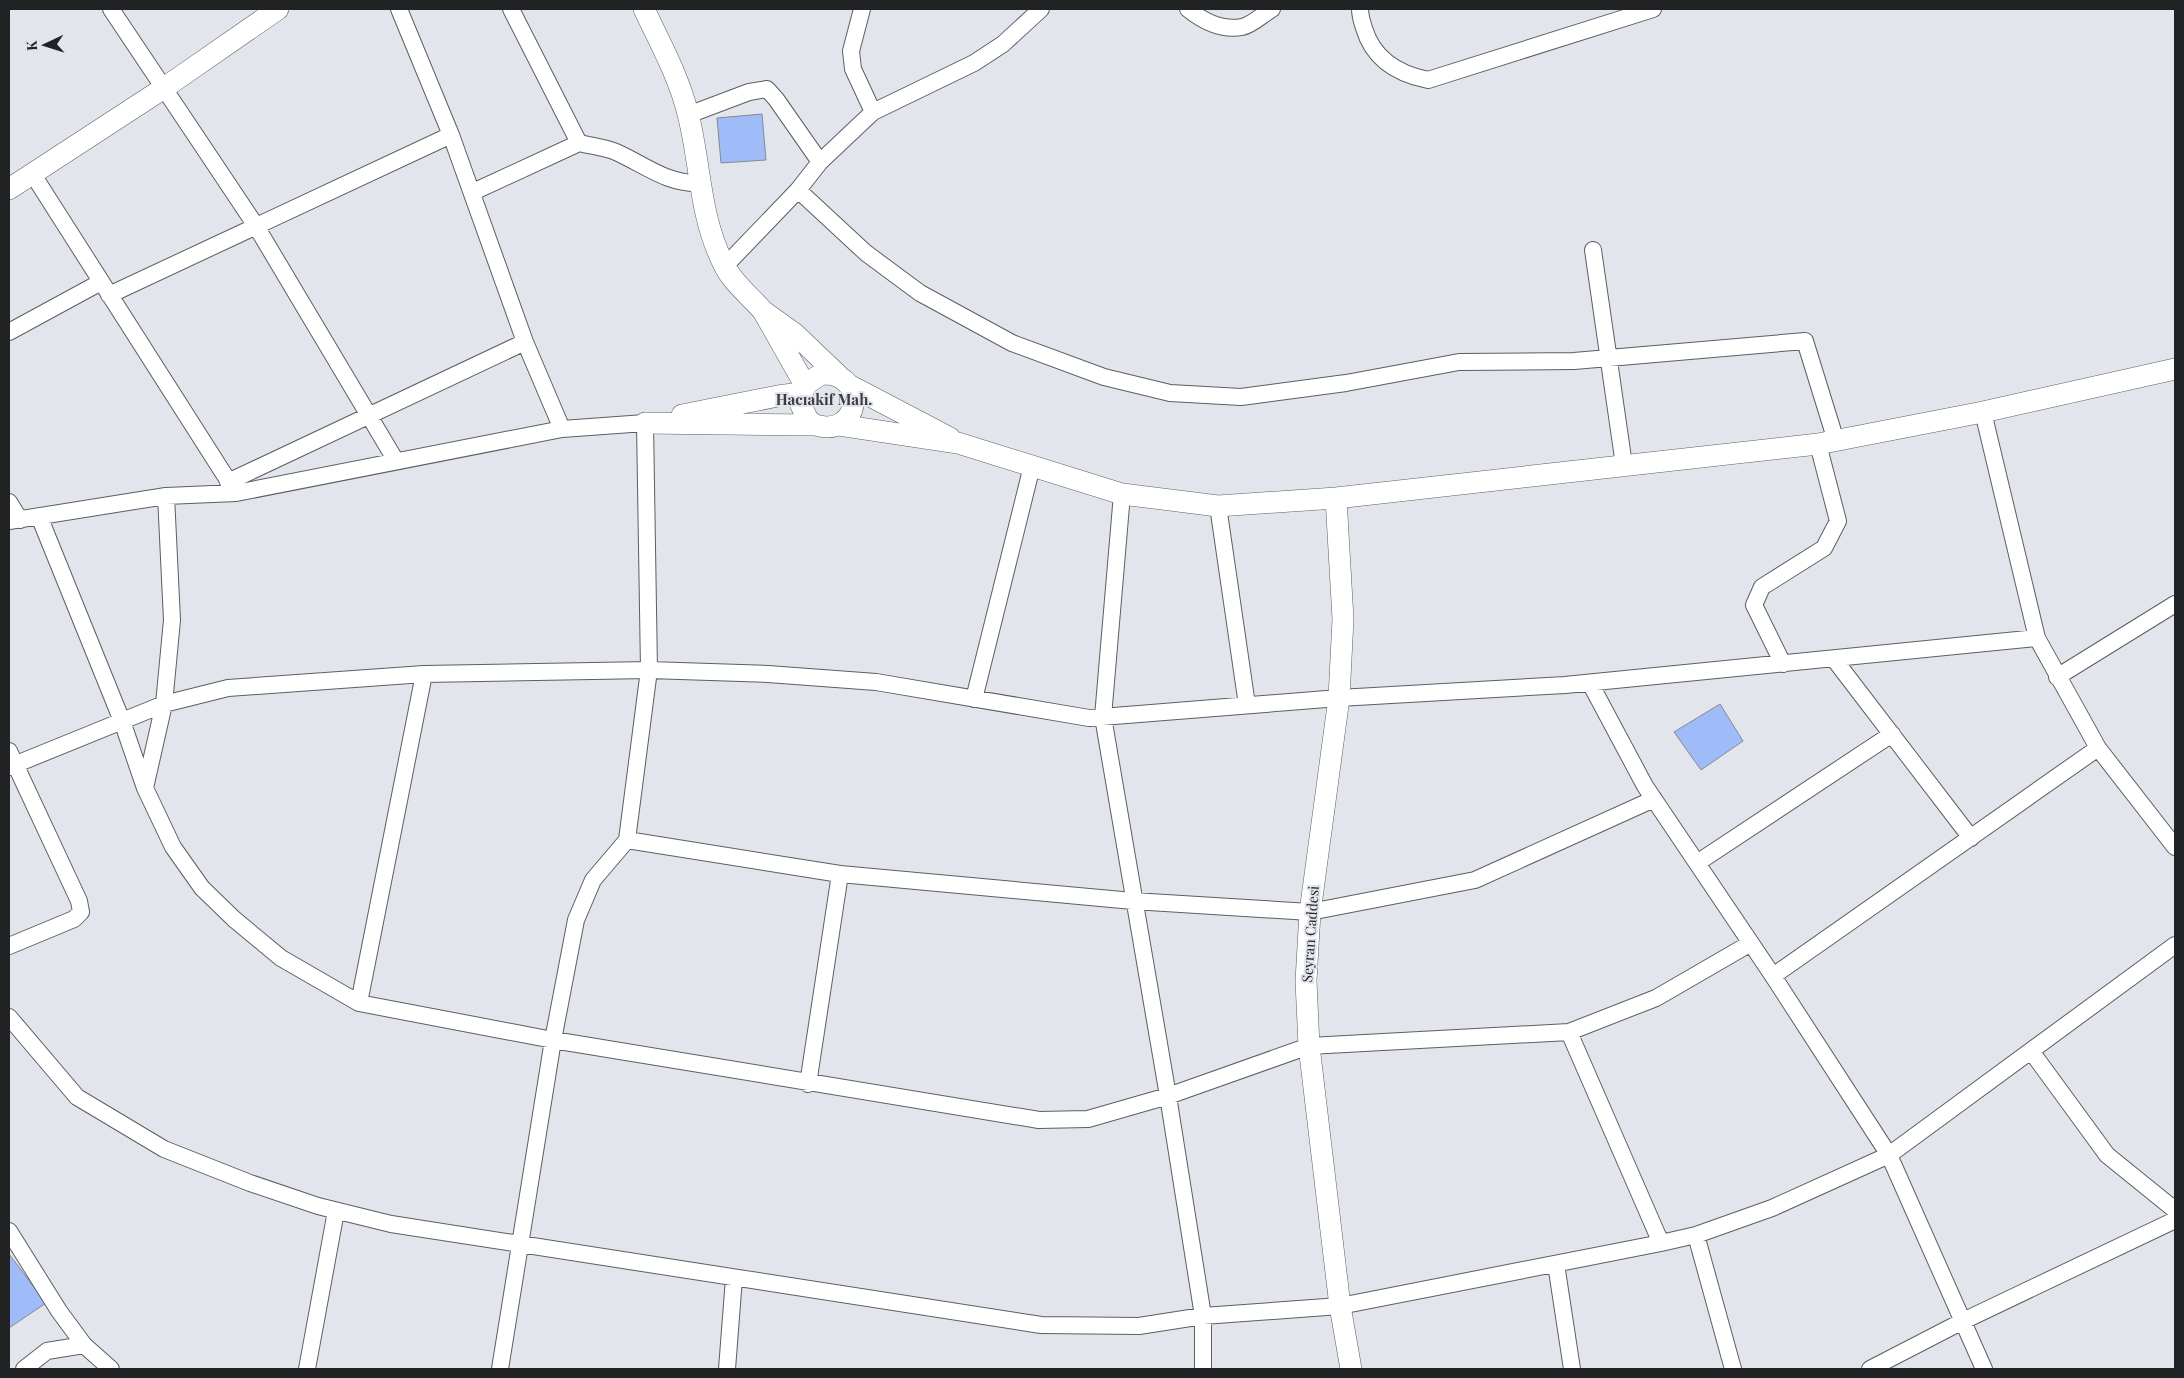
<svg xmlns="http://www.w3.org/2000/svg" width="2184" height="1378" viewBox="0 0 2184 1378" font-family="'Playfair Display',serif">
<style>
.building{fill:#9fbcf9;stroke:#86898f}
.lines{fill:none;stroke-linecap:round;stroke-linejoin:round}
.minor-casing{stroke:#5b5e64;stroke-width:18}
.tertiary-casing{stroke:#5b5e64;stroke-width:22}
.minor{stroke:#fff;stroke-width:16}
.tertiary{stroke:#fff;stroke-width:21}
.labels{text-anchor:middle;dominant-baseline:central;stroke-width:4;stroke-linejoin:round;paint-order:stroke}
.street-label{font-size:14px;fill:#212224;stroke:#e2e5ec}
.neighbourhood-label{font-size:15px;font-weight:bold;fill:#3b3d42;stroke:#e2e5ec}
</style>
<rect width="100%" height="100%" fill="#e2e5ec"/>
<!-- building -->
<path class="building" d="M762,114L766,160L721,163L717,118Z
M1720,704L1743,741L1701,770L1674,732Z
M9,1254L46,1303L9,1328Z"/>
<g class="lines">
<!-- minor casing -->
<g class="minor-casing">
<path id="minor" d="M111,9L256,226L396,461
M399,9L451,135L525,342L562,429
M862,9L851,51L853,69L873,112
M1188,9C1203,21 1221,31 1242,27C1252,25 1263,14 1272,9
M1360,9C1360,16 1362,22 1364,28C1373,59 1398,74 1428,80L1653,9
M688,115L749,92L767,89L776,99L820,162
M579,143C591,146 605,147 616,152C645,165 667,184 699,183
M32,173L236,493
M798,190L866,253L920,293L1012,343L1104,377L1170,393L1241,397L1346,383L1459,362L1574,361L1805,341L1836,441
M473,192L579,143L511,9
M1593,250L1624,465
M725,266L798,190L820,162L873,112L974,63L1003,44L1041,9
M109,295L451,135
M9,332L101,282
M1983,412L2037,638L2098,748L2175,847
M228,482L525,342
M1122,494L1103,717L1168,1096L1203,1316V1369
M9,502L20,520
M1218,506L1247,705
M39,516L122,721L145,788L173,847L202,888L234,919L281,958L359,1003L553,1040L1039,1120L1088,1119L1168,1096L1309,1046L1569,1032L1656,998L1751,943
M9,521L166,496L236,493L562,429L645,423L649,670L627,840L593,880L576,920L553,1040L500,1369
M1834,659L1971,838
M1783,664L1754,605L1762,587L1824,548L1838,521L1818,444
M2057,677L2175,604
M1590,683L1645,786L1773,976L1889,1155L1984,1369
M974,699L1032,466
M9,751L79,901L81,912L74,919L9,946
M9,767L164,704L228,688L424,674L649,670L768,674L876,682L1089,718L1339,698L1565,685L2037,638
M145,788L164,704L172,620L166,496
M627,840L840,874L1133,901L1310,912L1475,880L1654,799
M1697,863L1892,734
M1773,976L2098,748
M359,1003L424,674
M9,1017L77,1097L164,1149L250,1183L318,1206L391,1224L1041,1325L1139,1326L1203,1316L1340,1306L1661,1243L1696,1235L1772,1208L1889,1155L2175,945
M1569,1032L1661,1243
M2031,1051L2107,1155L2175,1210
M808,1084L840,874
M9,1231L59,1311L84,1345L111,1369
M1696,1235L1733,1369
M1556,1264L1572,1369
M24,1369L47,1351L84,1345
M307,1369L336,1211
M727,1369L734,1278
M1870,1369L1963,1321L2175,1220"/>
</g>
<!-- tertiary casing -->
<g class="tertiary-casing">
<path id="tertiary" d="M644,9C660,43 679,77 688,114C701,165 699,216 724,265C732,282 751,297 763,311
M9,189L164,88L278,9
M805,385L763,311L795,334L839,376
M849,385L950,438
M682,415L778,396L801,393
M645,423L815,425C861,439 869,371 821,374L805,385L800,403L808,420L815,425
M839,425L958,443L1122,494L1218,506L1336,498L1818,444L1983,412L2175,369
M1336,498L1343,619L1339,698L1310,912L1306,981L1309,1046L1340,1306L1351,1369"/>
</g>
<!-- minor -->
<use href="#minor" class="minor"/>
<!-- tertiary -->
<use href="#tertiary" class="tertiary"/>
</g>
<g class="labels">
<!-- street labels -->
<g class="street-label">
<text transform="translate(1310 934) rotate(-86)">Seyran Caddesi</text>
</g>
<!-- neighbourhood labels -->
<g class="neighbourhood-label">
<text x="824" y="399">Hacıakif Mah.</text>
</g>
</g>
<!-- border -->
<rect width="2184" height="1378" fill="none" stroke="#212224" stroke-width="20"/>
<!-- north arrow -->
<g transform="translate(45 45) rotate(266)" stroke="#e2e5ec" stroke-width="4" paint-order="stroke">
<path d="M0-4L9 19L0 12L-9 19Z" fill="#212224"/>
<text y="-8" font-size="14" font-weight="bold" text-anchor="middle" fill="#212224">K</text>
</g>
</svg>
